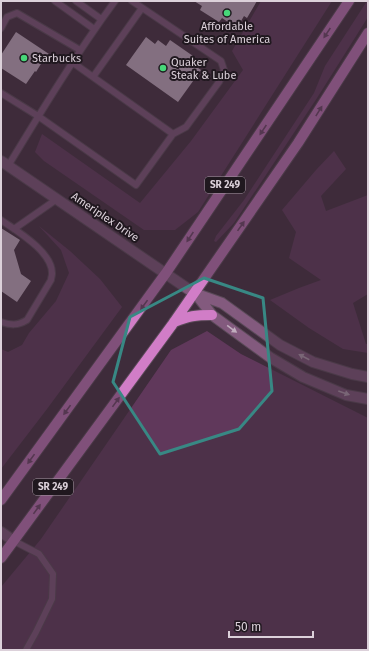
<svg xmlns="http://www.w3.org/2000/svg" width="369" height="651" viewBox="0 0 369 651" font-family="'Fira Sans',sans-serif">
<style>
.green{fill:#60385b}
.building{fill:#d8c2d5}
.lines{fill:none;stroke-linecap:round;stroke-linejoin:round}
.service-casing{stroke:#5a4a58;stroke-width:8}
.minor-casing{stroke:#5a4a58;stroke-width:12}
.primary-casing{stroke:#5a4a58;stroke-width:12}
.service{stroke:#835a7e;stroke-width:6}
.minor{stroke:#835a7e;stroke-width:10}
.primary{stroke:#d17dc7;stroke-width:10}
.oneway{fill:#70456b}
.oneway2{fill:#c1adbe}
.marked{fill:none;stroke:#388884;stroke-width:3;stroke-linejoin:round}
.poi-dot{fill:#47d779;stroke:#20181f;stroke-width:1.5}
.labels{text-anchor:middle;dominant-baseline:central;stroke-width:4;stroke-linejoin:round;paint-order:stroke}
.shield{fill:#20181f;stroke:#a49aa2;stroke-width:1}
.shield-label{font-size:10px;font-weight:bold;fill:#dcd1da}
.poi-label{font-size:11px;fill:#dcd1da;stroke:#20181f;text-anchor:start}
.street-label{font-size:11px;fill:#dcd1da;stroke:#20181f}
</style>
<rect width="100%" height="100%" fill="#3e2c3b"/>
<!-- green -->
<path class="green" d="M261,1H332L198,212L175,230H144L44,161L35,152L42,134L140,203L191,141L243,70L232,51Z
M367,1H368V17L317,98L234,223L216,242L214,241L216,236L244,200L314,93L325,66Z
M334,151L346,169L321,196L326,211L368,195V294L353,303L366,344H368V353L343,349L309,328L270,300L299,288L321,280L289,258L296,232L282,210L316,170Z
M39,226L70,251L100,279L122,307L47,409L1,469V349L8,352L22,345L29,333L56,301L69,273L61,250Z
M207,331L241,354L368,418V650H1V587L41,539L171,350Z"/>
<!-- building -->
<path class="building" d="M194,1H257L247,18L244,16L237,28L222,18L219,22L200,10L202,6Z
M16,32L49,54L45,60L44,59L36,72L35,71L26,84L1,68V55Z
M146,37L155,44L158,40L166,46L170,40L193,56L189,62L201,70L178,102L126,65Z
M1,228L20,240L14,250L21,274L31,281L17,302L1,291V280L2,278L1,273Z"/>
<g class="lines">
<!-- service casing -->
<g class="service-casing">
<path id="service" d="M55,1L94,29
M76,1L101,19
M1,28L7,17L17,13L80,50
M72,62L173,134
M93,77L142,8
M1,93L38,116L136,185L173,134L186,127L219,82L224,70L221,61L132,1
M8,166C42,110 76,54 115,1
M1,220C17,231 53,252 52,274C52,276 51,278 51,280L27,320C17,326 11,325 1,322
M14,229L57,199
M14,541L39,554L53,574L52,599L36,632L26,650"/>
</g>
<!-- minor casing -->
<g class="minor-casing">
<path id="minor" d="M1,161L194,293L222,303L280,345L313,362L352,374L368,377
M196,294L212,315L271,358L303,377L346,395L368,399
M1,532L14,541"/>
</g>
<!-- primary casing -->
<g class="primary-casing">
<path id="primary" d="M174,322C189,316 195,315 212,315
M1,500L166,273L349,1
M1,558L172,325L298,143L368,33"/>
</g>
<!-- service -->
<use href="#service" class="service"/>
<!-- minor -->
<use href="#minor" class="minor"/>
<!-- primary -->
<use href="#primary" class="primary"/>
</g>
<!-- one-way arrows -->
<defs><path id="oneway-solid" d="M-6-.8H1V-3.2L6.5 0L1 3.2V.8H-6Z"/></defs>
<g class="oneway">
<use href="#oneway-solid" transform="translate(327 33) rotate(124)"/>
<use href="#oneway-solid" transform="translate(319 111) rotate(-58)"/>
<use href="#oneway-solid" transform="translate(263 130) rotate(124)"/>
<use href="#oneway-solid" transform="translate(241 226) rotate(-55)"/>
<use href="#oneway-solid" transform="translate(190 237) rotate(124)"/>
<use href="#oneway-solid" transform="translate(144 305) rotate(126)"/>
<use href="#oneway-solid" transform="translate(116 402) rotate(-54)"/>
<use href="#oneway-solid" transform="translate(67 410) rotate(126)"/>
<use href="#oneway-solid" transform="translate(31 459) rotate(126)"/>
<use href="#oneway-solid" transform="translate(37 509) rotate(-54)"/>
</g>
<g class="oneway2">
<use href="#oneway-solid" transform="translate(232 329) rotate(36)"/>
<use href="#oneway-solid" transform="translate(304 357) rotate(-153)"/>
<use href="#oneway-solid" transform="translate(344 393) rotate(19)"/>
</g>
<!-- marked area -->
<path d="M0 0H369V651H0ZM204,278L263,298L272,391L239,429L160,454L113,382L130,317Z" fill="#3e2c3b" fill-opacity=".55" fill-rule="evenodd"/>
<path class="marked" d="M204,278L263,298L272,391L239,429L160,454L113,382L130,317Z"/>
<!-- markers -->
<g class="poi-dot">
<circle cx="227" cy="13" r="4"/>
<circle cx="24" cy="58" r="4"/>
<circle cx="163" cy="68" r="4"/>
</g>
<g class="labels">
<!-- shield labels -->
<g class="shield">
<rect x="205" y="177" width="40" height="16" rx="3"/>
<rect x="33" y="479" width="40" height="16" rx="3"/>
</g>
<g class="shield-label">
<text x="225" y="185">SR 249</text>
<text x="53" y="487">SR 249</text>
</g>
<!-- poi labels -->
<g class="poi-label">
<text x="227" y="26" text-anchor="middle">Affordable<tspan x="227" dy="13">Suites of America</tspan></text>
<text x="32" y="58">Starbucks</text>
<text x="171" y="62">Quaker<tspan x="171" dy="13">Steak &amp; Lube</tspan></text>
</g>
<!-- street labels -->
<g class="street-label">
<text transform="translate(105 217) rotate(34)">Ameriplex Drive</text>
</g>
</g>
<!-- border -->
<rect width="369" height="651" fill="none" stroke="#dcd1da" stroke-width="4"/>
<!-- scale -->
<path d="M229 631v6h84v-6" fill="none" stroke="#dcd1da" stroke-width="2"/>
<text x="235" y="631" font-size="12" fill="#dcd1da" stroke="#20181f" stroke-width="3" paint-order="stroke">50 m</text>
</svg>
